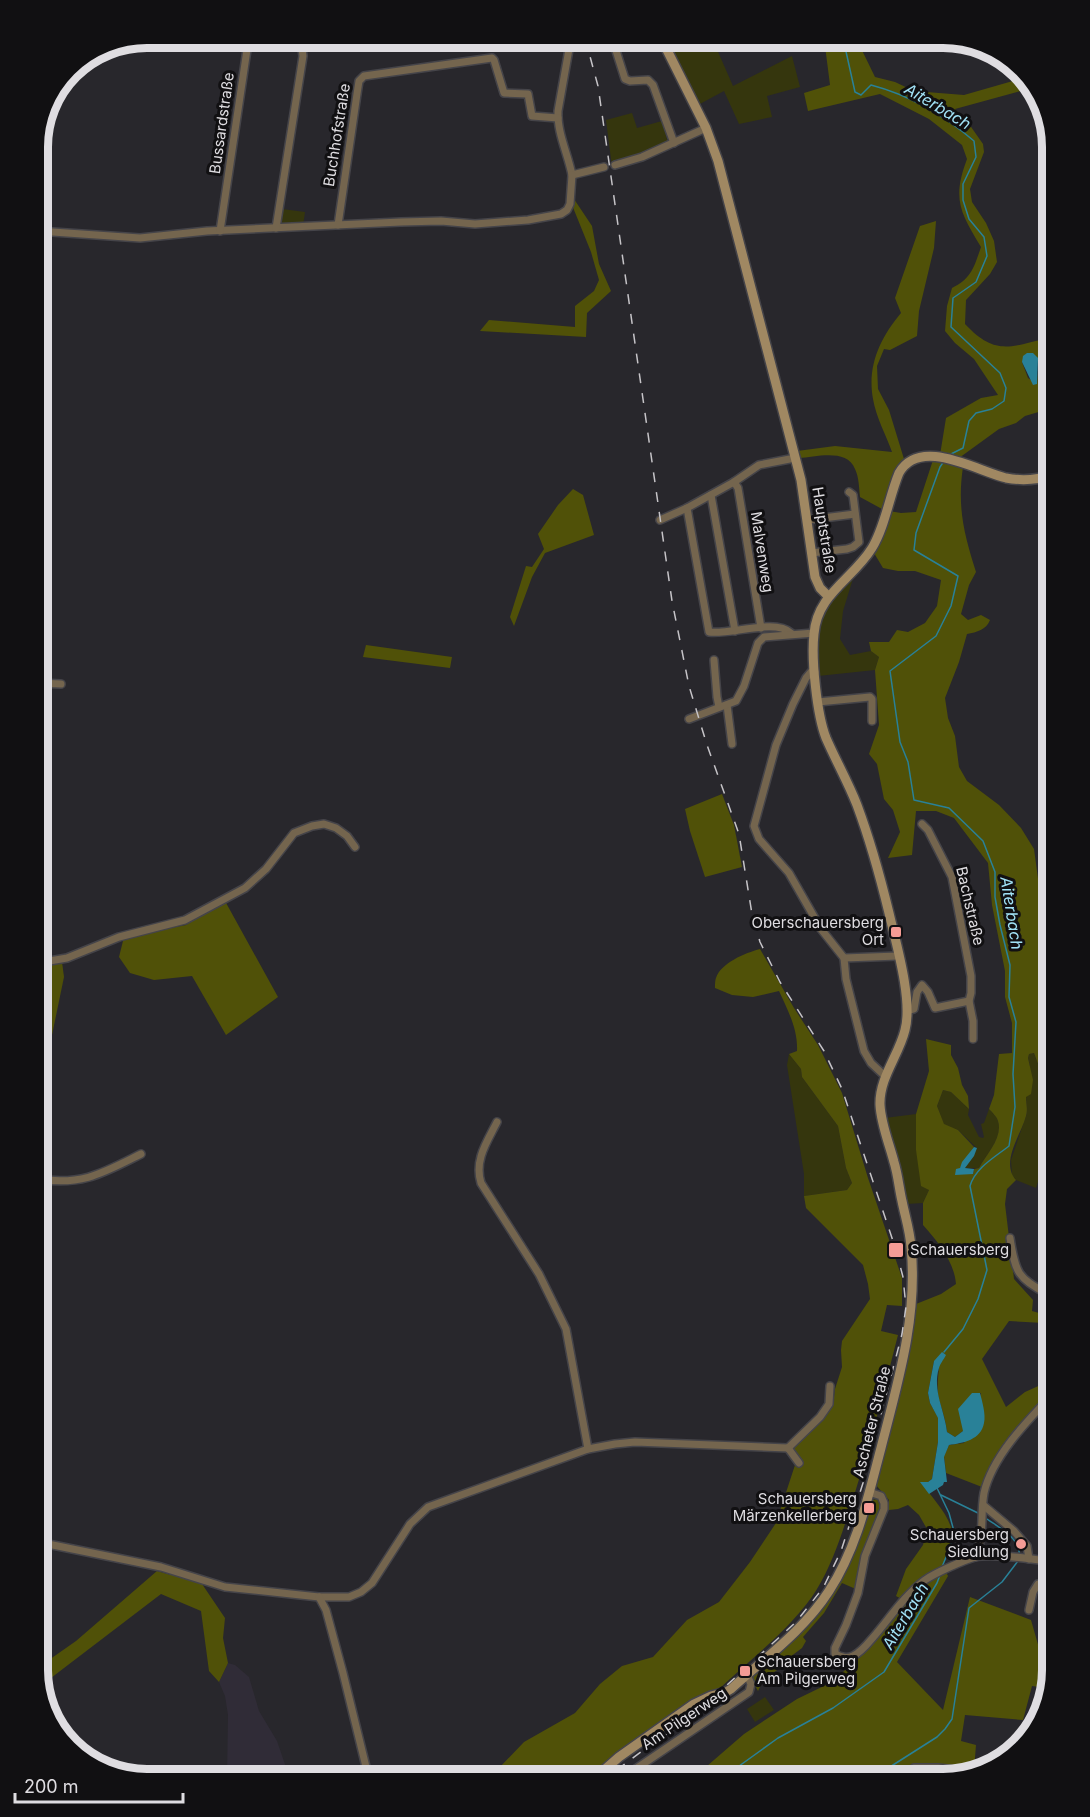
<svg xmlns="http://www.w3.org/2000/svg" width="1090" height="1817" font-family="Inter,sans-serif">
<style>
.built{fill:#302c37}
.green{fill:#35360d}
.forest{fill:#505108;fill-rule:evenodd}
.water{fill:#298198}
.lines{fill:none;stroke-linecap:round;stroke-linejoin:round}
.stream{stroke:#298198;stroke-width:1.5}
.street-casing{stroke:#454449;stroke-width:10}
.secondary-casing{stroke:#454449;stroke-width:12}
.street{stroke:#74654e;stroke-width:7}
.secondary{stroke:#a08862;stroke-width:9}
.rail{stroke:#c6c4c8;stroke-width:1.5;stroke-dasharray:10 10;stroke-linecap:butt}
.poi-dot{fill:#f59c95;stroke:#111012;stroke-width:2}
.labels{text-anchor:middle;stroke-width:6;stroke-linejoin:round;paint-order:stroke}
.street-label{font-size:15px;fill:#dfdde1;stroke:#111012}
.poi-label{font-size:15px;fill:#dfdde1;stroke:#111012;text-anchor:end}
.water-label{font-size:16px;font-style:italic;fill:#a1e2f6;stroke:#111012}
.rim{fill:none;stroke:#dfdde1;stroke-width:8}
</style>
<rect width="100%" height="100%" fill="#28272c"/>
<path class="built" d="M228 1663 235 1665 249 1677 259 1711 277 1741 290 1779H227L228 1715 225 1696 219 1682Z"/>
<g class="green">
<path d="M665 38H712L733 86 792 56 800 87 767 96 772 117 739 124 724 91 698 105Z"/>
<path d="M632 113 637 128 662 121 669 147 628 164 612 167 606 120Z"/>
<path d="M282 209 305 212 303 226 282 227Z"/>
<path d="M855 572 843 611 840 639 850 655 871 651 879 657 875 670 818 676C816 649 813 623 829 600 836 590 847 581 855 572Z"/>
<path d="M1034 1053 1040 1069 1048 1081 1052 1080V1138L1036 1188 1016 1180 1012 1175 1011 1160 1027 1113 1026 1097 1030 1066 1028 1058 1029 1054Z"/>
<path d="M789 1054 801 1069 802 1077 838 1126 846 1168 852 1183 847 1190 804 1196V1174L787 1065Z"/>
<path d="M943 1090 951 1092 969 1109 968 1115 979 1137 983 1138 984 1137 981 1124 984 1123 989 1109C992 1112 997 1117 998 1121 1003 1138 987 1153 979 1168H965L977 1148 958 1130 944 1125 937 1106Z"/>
<path d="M916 1114V1150L929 1190 923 1203 906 1204 885 1118Z"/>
<path d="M765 1697 774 1710 755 1722 747 1709Z"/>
</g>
<g class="forest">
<path d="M824 38H856L875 77 895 82 914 91 964 95 1023 78 1032 88 955 109 969 124 983 144 984 152 970 189 972 202 986 223 994 241 997 262 990 274 966 300 965 324C995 356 1010 347 1048 338L1052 384V408L1025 416 1016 423 999 429 959 458 940 455 946 418 981 398 998 395 974 359 955 343 945 331 947 306 952 288C972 278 974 267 981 247 960 212 952 199 967 159L962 145 929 119 880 94 808 111 804 93 830 85ZM1039 361 1037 384 1028 378 1022 362Z"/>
<path d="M572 196 592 226 599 264 611 291 587 313 586 337 480 331 489 320 575 327V306L594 291 599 280 591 252 572 205Z"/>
<path d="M936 221 934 248 919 311 917 336 890 350 884 349 877 366 878 389 889 410 904 459 897 468 882 509 860 497C859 488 859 477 855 469 847 448 816 457 799 458L797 451 835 446 892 452C886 435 876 417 873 399 867 366 880 338 901 313L895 298 920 226Z"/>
<path d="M933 460 963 467C957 507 964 534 976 572L969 585 961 614 968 620 981 615 990 620C986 630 977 632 967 634L959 662 945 698 948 718 955 736 959 767 967 781 999 805 1021 828 1034 849 1039 886 1052 937V1036L1049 1039 1047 1049 1052 1060V1080L1048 1081 1040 1069 1034 1053 1029 1054 1028 1058 1033 1080 1031 1094 1026 1097C1026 1103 1028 1110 1026 1116 1021 1135 1000 1162 1016 1180L1007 1189 1005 1204 1014 1279 1033 1300 1032 1311 1046 1315 1044 1323 1009 1321 982 1359 1006 1407 1025 1392 1045 1383 1052 1390 998 1453 982 1487 946 1473 944 1456 949 1445 964 1443 981 1393H972L963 1431 955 1437 947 1432C946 1422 943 1413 940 1403 936 1392 938 1379 939 1368L934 1361 928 1393 930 1403 938 1417V1442L932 1479 928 1482H921C930 1496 952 1517 952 1534 951 1544 946 1556 943 1566L948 1576 897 1662 943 1710 970 1597 1031 1620 1039 1648 1052 1643V1670L1047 1688 1032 1686 1023 1720 965 1715 961 1741 976 1745 974 1770 939 1766H905L907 1779H692L744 1734 797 1699 832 1682 855 1661 858 1655 905 1601 896 1596 906 1569 923 1545 927 1529 919 1515 908 1505 898 1509 889 1510V1500L875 1484 908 1353 916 1304 941 1294 956 1284C954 1261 938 1242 923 1225V1203L929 1190 921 1186 916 1150V1114L929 1071 926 1039 951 1045V1055L958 1068 962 1085 968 1096 969 1109 951 1092 943 1090 937 1106 944 1124 958 1130 974 1147 960 1168 973 1174 974 1169 979 1168C987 1153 1003 1138 998 1121 997 1117 992 1112 989 1109L994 1095 999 1054 1012 1053V1023L1005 997V971L992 905 988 863 954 818 936 811H916L912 855 888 858 900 832 893 810 884 799 877 764 869 754 879 725 875 670 879 657 871 651 869 642H889L897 630 908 632 925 623 937 606 941 580 915 571H898L883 568 874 553 889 511 901 513 916 512Z"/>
<path d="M573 489 583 495 594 535 545 553 532 577 514 626 510 617 526 566 532 567 544 549 538 534 558 505Z"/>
<path d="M366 645 452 657 450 668 363 657Z"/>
<path d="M722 794 734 825 742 867 705 877 690 831 685 809Z"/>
<path d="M225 901 278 997 226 1035 192 976 154 980 130 973 119 957 124 937 186 925Z"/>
<path d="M760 949 794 1008 818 1045 842 1093 868 1178 902 1278V1306L887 1305 881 1331 898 1335C884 1390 870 1445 853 1499 843 1530 834 1561 817 1589 795 1625 750 1660 718 1690 695 1697 677 1712 658 1725 634 1743 611 1760 588 1779H478L499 1768 524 1742 575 1713 600 1684 622 1666 653 1657 687 1620 719 1602 750 1562 776 1523 795 1465 800 1462 793 1450 798 1440 813 1427 833 1405 835 1389 842 1367 841 1350 842 1341 870 1299 868 1284 863 1265 806 1208 804 1196 847 1190 852 1183 846 1168 838 1126 802 1077 801 1069 789 1054 797 1051C798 1029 788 1011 779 991L753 997 732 995 715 988C715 986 715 980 716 978 721 963 745 953 760 949Z"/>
<path d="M62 962 64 977 52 1035 38 1034V966Z"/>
<path d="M878 1499 881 1505C871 1533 858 1560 858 1590L842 1583 824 1613 803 1637 806 1641 802 1648 782 1663 783 1666 764 1679 758 1691 750 1677 820 1610 872 1500Z"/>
<path d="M157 1571 171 1575 175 1573 200 1581 225 1618 223 1638 228 1663 219 1682 209 1671 201 1611 161 1594 47 1681H40L38 1663 46 1662 76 1641Z"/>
</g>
<g class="water">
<path d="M1027 353H1033L1038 358 1037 384 1033 385 1022 362 1023 356Z"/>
<path d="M974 1147 977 1148 974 1156 965 1168 974 1169 973 1174 955 1175 956 1169 960 1168 962 1162Z"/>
<path d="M942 1352 946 1355C944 1359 940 1364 939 1368 932 1390 945 1411 947 1432L955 1437 963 1431 958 1409 972 1393H980C982 1401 986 1414 984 1423 981 1440 963 1443 949 1445L944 1457 947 1482H944L943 1485 929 1494 920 1482H928L932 1479 938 1442V1418L930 1403 928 1393 934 1361Z"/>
</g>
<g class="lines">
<g class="stream">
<path d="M841 38 845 47 855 92 861 95 871 85C909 95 945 116 974 141L976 157 963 184V200L969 219 984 237 987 256 976 282 953 298 951 327 1000 373 1006 388 1004 401 992 409 976 413 969 421 963 448 949 455"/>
<path d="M944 1352 963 1329 978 1299 987 1270 970 1186C975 1168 995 1157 1009 1146L1015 1107 1013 1074 1016 1022 1009 997 1010 965 1000 925 995 897V872L983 841 949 808 914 800 908 762 900 742 890 671 936 636 951 606 958 576 914 550 916 533 940 467 944 461"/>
<path d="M937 1488 949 1513 955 1535 942 1567"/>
<path d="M941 1495 980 1514"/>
<path d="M984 1517C996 1526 1022 1538 1019 1556"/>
<path d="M721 1779 778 1738 833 1708 884 1672 937 1583 940 1575"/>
<path d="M871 1779 937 1737 945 1729 952 1719 969 1608 1002 1582 1018 1561"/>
</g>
<g class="street-casing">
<g id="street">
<path d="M571 38 558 111C557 133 568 154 572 175L604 167"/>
<path d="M612 38 625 79 630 81 648 80 653 85 674 143"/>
<path d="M615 165 642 157 706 128"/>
<path d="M338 225 357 94 359 81 364 76 492 58 494 60 504 93 528 94 532 116 558 118"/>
<path d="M38 231 140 238 207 231 401 222 441 221 475 224 528 220 561 214 567 210 570 204 572 175"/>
<path d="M220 231 248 43 250 39 256 38 298 45 302 49 303 56 276 228"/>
<path d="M734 482 738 488 742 512 761 628"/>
<path d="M711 495 735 631"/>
<path d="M687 508 709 632C731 635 775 618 791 633"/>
<path d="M660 520 687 508 734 482 759 465 795 458"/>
<path d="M807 520 855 514"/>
<path d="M811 553 847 549 853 547 859 542 853 495 849 492"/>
<path d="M714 660 717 697 719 707"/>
<path d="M815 672H811L806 678 793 704 776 745 754 826 759 839 789 873 821 929 844 958 846 979 864 1051 871 1063 886 1077"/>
<path d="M38 683 61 684"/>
<path d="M818 702 870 697 872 699V721"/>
<path d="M727 705 732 744"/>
<path d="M689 719 736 701 744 686 758 643 764 637 814 633"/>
<path d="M922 824 928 830 952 877 971 976V993L969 1001 973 1021V1039"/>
<path d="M844 958 898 956"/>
<path d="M38 963 67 958 119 937 185 920 245 888 266 869 294 833 312 826 324 824 336 828 347 836 355 847"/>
<path d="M907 1011 914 1009 917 992 922 985 928 992 935 1008 969 1001"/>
<path d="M497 1122C487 1142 474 1160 481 1183L539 1274 566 1329 588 1449"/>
<path d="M38 1179C82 1186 103 1173 141 1154"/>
<path d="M1010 1238C1016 1278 1019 1277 1052 1297"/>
<path d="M788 1448 820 1417 829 1404 830 1386"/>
<path d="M788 1448 799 1463"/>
<path d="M38 1454 40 1443"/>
<path d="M869 1492 881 1496 884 1503V1509L865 1556 858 1593 846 1625 835 1648V1654C841 1657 846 1659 853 1656 862 1652 869 1642 876 1634 891 1616 906 1594 925 1580 935 1573 964 1560 975 1557 995 1553 1032 1559 1052 1562"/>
<path d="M983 1505 1014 1531 1027 1546 1029 1559"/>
<path d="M38 1542 161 1567 225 1587 319 1597H349L361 1592 372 1583 410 1524 428 1507 588 1449 615 1444 635 1442 788 1448"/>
<path d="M975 1557C985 1536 980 1515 984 1493 992 1457 1027 1421 1052 1395"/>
<path d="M319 1597 326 1610 343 1673 369 1779"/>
<path d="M1029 1610 1033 1592 1038 1584 1052 1585"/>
<path d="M1043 1646 1052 1642"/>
<path d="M914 1768H938L974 1772"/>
<path d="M621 1779 749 1692 751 1684 747 1675"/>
</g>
</g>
<g class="secondary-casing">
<g id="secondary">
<path d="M661 38 706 128 718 161 801 480 815 577 820 588 828 596"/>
<path d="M594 1779 619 1757 694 1704 711 1696 726 1692 731 1689C765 1658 804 1630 829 1591 857 1548 868 1497 881 1448 898 1382 918 1316 911 1247 910 1231 905 1216 902 1201 899 1188 898 1175 894 1162 889 1143 881 1124 880 1105 879 1078 899 1055 905 1030 913 1000 896 943 889 913 880 876 870 840 857 805 848 782 836 761 826 738 817 715 811 659 814 634 817 594 853 579 872 548 885 527 889 497 899 473 920 436 977 471 1006 478 1022 481 1037 480 1052 475"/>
</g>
</g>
<use href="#street" class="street"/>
<use href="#secondary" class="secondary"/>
<path class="rail" d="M585 38 598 86 672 601 689 686 707 745 739 834 752 914 760 942 780 982 824 1051 842 1089 896 1250 903 1277 906 1307 902 1334 863 1483 841 1551 823 1588 796 1622 693 1716 642 1751 605 1779"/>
</g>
<g class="poi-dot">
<rect x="890" y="926" width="12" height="12" rx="3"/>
<rect x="888" y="1242" width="16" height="16" rx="3"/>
<rect x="863" y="1502" width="12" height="12" rx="3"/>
<circle cx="1021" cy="1544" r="6"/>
<rect x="739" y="1665" width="12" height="12" rx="3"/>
</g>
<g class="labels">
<g class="street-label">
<text transform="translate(222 123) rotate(-82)" y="5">Bussardstraße</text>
<text transform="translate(337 135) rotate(-81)" y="5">Buchhofstraße</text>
<text transform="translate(824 530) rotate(81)" y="5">Hauptstraße</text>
<text transform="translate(762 552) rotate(81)" y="5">Malvenweg</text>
<text transform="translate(970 906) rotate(77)" y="5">Bachstraße</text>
<text transform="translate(872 1422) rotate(-76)" y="5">Ascheter Straße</text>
<text transform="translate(684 1719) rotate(-34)" y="5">Am Pilgerweg</text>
</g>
<g class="poi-label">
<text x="884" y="928">Oberschauersberg<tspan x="884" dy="17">Ort</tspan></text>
<text x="910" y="1255" text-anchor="start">Schauersberg</text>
<text x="857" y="1504">Schauersberg<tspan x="857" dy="17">Märzenkellerberg</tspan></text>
<text x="1009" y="1540">Schauersberg<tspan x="1009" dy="17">Siedlung</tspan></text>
<text x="757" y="1667" text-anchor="start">Schauersberg<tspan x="757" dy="17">Am Pilgerweg</tspan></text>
</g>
<g class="water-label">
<text transform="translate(938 106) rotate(31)" y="6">Aiterbach</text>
<text transform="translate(1012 913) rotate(81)" y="6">Aiterbach</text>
<text transform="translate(905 1616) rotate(-59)" y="6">Aiterbach</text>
</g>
</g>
<path d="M0 0H1090V1817H0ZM147 48H943A99 99 0 0 1 1042 147V1670A99 99 0 0 1 943 1769H147A99 99 0 0 1 48 1670V147A99 99 0 0 1 147 48Z" fill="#111012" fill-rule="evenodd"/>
<path class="rim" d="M147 48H943A99 99 0 0 1 1042 147V1670A99 99 0 0 1 943 1769H147A99 99 0 0 1 48 1670V147A99 99 0 0 1 147 48Z"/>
<path d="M15 1793v9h168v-9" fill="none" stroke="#dfdde1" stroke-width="3"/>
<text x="24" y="1793" font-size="18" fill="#dfdde1" stroke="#111012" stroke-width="4.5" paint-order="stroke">200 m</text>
</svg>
